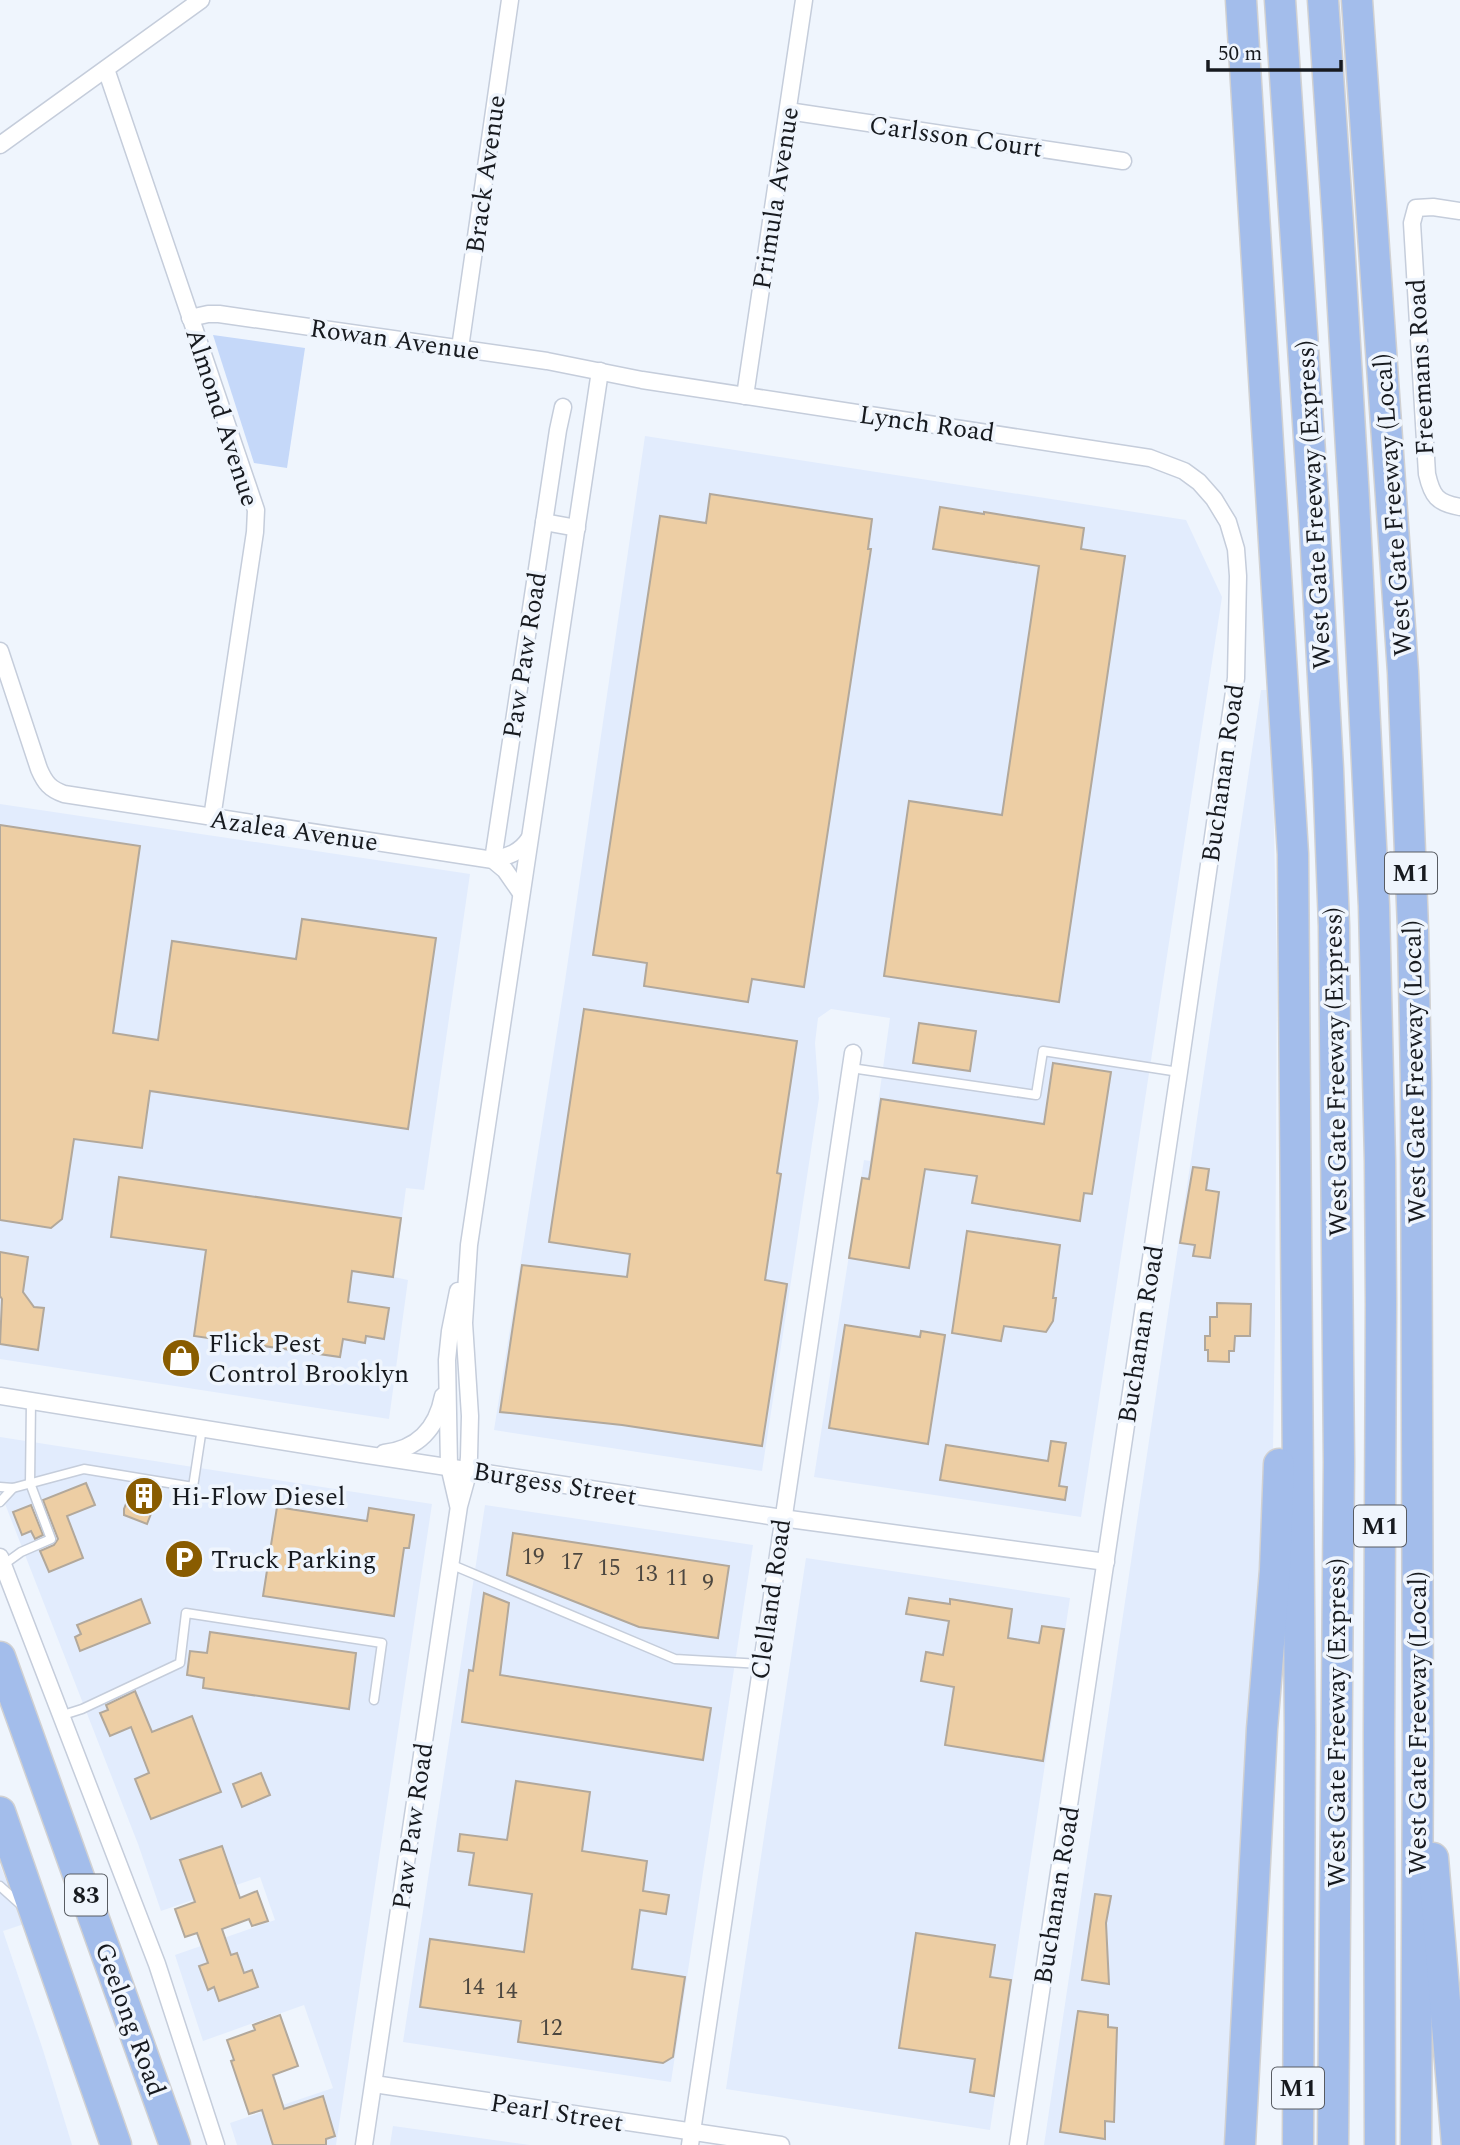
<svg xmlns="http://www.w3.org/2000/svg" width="1460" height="2145" font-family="Spectral,serif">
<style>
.built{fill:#e2ecfd}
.green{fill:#c5d8f9}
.building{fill:#edcea4;stroke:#b2a89b;stroke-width:2}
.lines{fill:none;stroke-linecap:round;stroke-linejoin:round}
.lane-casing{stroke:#c5cddb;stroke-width:11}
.street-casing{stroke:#c5cddb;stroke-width:19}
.highway-casing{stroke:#d1d1d2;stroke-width:33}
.lane{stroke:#fff;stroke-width:8}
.street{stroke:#fff;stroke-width:16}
.highway{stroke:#a3bdeb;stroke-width:30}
.labels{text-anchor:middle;stroke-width:7;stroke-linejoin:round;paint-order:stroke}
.number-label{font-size:23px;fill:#4c4740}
.shield{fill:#eff5fd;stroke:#585c62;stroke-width:2}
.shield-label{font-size:24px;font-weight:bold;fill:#171a1f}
.street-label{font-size:26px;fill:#171a1f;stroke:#eff5fd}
.poi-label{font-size:26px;fill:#171a1f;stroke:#eff5fd;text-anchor:start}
</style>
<rect width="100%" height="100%" fill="#eff5fd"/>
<g class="built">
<path d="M645 436 1186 520 1222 597 1081 1517 814 1477 864 1160 870 1161 890 1018 831 1009 818 1018 815 1043 819 1098 762 1471 494 1430 565 981Z"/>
<path d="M1261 690H1271L1277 972 1275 1324 1272 1515 1248 2145H1044Z"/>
<path d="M0 804 470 874 424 1190 406 1188 394 1277 408 1280 389 1419 0 1359Z"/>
<path d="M0 1437 432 1504 336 2145H237L230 2123 333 2088 304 2005 203 2041 175 1955 275 1920 260 1877 161 1911 138 1844 0 1491Z"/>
<path d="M485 1505 753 1545 671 2082 403 2042Z"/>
<path d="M806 1558 1070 1598 990 2130 726 2089Z"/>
<path d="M0 1865 24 1924 3 1931 43 2050 72 2145H0Z"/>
<path d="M393 2126 530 2145H390Z"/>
</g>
<path class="green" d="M213 335 305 348 287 468 254 463Z"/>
<g class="building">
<path d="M710 494 872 519 868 549H871L804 987 752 979 748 1002 644 986 647 963 593 955 660 516 706 523Z"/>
<path d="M940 507 984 514V512L1084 528 1081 549 1125 556 1059 1002 884 976 909 801 1002 815 1039 566 933 549Z"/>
<path d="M0 825 140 846 113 1033 158 1040 172 941 296 959 302 919 436 938 408 1129 150 1091 142 1148 74 1139 62 1219 51 1228 0 1220Z"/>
<path d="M584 1009 797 1041 777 1173 781 1174 765 1280 787 1284 762 1446 622 1425 500 1412 522 1265 627 1277 630 1254 549 1242Z"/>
<path d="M919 1023 976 1031 970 1071 913 1063Z"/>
<path d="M1053 1063 1111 1072 1092 1194 1084 1193 1080 1221 972 1203 977 1176 925 1169 909 1268 849 1258 862 1178 869 1179 881 1099 1044 1124Z"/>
<path d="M1193 1167 1209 1169 1206 1190 1219 1192 1210 1258 1193 1256 1195 1245 1180 1243Z"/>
<path d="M119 1177 401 1218 393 1277 352 1271 348 1302 389 1308 384 1339 366 1336 365 1343 343 1339 340 1357 194 1336 206 1250 111 1237Z"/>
<path d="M967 1231 1060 1245 1053 1298H1056L1053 1321 1046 1332 1004 1326 1001 1341 952 1333Z"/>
<path d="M0 1252 28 1257 23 1292 34 1307 44 1308 38 1350 0 1344 2 1299 0 1296Z"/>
<path d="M1217 1303 1251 1304 1250 1336H1235L1234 1351H1229V1362L1208 1361V1350H1205V1336H1210V1317H1217Z"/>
<path d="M845 1325 920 1337 921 1331 945 1335 928 1444 829 1428Z"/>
<path d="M1051 1441 1066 1443 1059 1486 1067 1487 1065 1500 940 1480 946 1445 1048 1461Z"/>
<path d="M86 1483 95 1505 67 1516 83 1558 49 1572 40 1551 54 1545 58 1539 43 1500Z"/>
<path d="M134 1484 161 1488 147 1524 124 1515V1509Z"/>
<path d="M31 1505 43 1535 35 1539 31 1531 22 1535 13 1512Z"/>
<path d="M277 1507 367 1521 369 1508 414 1515 409 1548H404L394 1616 263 1596Z"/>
<path d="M513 1533 729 1566 718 1638 639 1627 507 1575Z"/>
<path d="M484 1593 509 1603 500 1675 711 1708 703 1760 462 1722 469 1670 473 1671Z"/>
<path d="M909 1598 950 1604V1599L1012 1609 1008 1638 1039 1643 1042 1626 1064 1629 1043 1761 945 1745 954 1687 921 1681 926 1652 943 1655 949 1621 906 1614Z"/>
<path d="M141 1599 150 1623 80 1651 75 1637 81 1634 77 1625Z"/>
<path d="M210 1632 356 1653 349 1709 203 1688 204 1678 187 1675 190 1651 207 1653Z"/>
<path d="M135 1691 152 1732 192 1716 221 1792 151 1819 135 1779 149 1773 131 1727 110 1736 100 1713 108 1710 106 1705Z"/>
<path d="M261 1773 270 1795 242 1807 233 1784Z"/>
<path d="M516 1781 590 1792 582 1851 647 1861 643 1891 669 1895 666 1914 640 1910 632 1969 685 1977 673 2057 663 2063 518 2042 521 2021 420 2007 430 1939 524 1952 532 1894 469 1885 474 1853 458 1851 460 1834 507 1840Z"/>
<path d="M222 1846 240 1898 257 1891 268 1921 252 1926 249 1919 222 1929 231 1955 237 1953 244 1973 252 1970 258 1987 219 2001 214 1987 208 1990 199 1966 208 1963 197 1933 185 1937 175 1909 195 1902 180 1860Z"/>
<path d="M1095 1894 1111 1896 1106 1923 1109 1984 1082 1980Z"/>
<path d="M916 1933 995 1945 990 1977 1011 1980 994 2096 970 2092 975 2059 899 2048Z"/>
<path d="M1078 2011 1108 2015V2027L1117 2028 1114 2122 1105 2121V2139L1060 2132Z"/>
<path d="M280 2015 298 2066 273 2075 284 2109 323 2096 335 2136 326 2139V2145H273L262 2110 249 2114 231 2061 234 2060 227 2040 255 2030 253 2025Z"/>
</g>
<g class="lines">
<g class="lane-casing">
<g id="lane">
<path d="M851 1068 1036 1095 1043 1051 1179 1072"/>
<path d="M0 1487 13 1488 84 1469 193 1487 202 1428"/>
<path d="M0 1502 13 1488"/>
<path d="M450 1564 675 1659 761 1664"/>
<path d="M3 1565 21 1552 51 1539 30 1483 31 1401"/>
<path d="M60 1716 82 1709 180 1663 186 1613 382 1643 374 1700"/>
<path d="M0 1886 21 1905"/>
</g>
</g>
<g class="street-casing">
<g id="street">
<path d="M106 69 256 510 255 532 212 818"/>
<path d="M788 111 1123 161"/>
<path d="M0 145 201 0"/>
<path d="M1460 211 1433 207 1416 208 1412 223 1427 474C1432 496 1437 503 1460 507"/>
<path d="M190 318 208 314H219L547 361 642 380 1150 458 1184 471 1199 482 1214 499 1228 522 1236 549 1238 576 1236 678 1179 1072 1018 2145"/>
<path d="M460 348 510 0"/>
<path d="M745 396 804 0"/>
<path d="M544 522 577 528"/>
<path d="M0 651 39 769C45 783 50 789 64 794L493 860 505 870 521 893"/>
<path d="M493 860 558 430 563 407"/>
<path d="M493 860C508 856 520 853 529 839"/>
<path d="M458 1291 450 1331 447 1360 449 1466 458 1505"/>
<path d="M0 1396 361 1454 782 1518 1106 1562"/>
<path d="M384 1453C418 1449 437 1428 443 1396"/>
<path d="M0 1557 157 1964 216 2145"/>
<path d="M374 2084 781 2145"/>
<path d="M364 2145 459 1506 467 1477 469 1457 470 1416 464 1323 469 1245 600 371"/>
<path d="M690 2145 853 1053"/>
</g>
</g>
<g class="highway-casing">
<g id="highway">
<path d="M1241 0 1293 854 1300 1730 1298 2145"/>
<path d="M1280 0 1314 513 1328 769 1334 926 1339 1462 1333 2145"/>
<path d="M1323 0 1338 224 1354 500 1374 906 1380 1161 1381 1304 1379 1735 1380 2145"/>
<path d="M1357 0 1403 672 1413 929 1416 1082 1418 1747 1416 2145"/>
<path d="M0 1657 175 2145"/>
<path d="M0 1812 116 2145"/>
<path d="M1433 1858 1457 2145"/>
<path d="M1240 2145 1262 1729 1275 1570 1279 1464"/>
</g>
</g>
<use href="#lane" class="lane"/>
<use href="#street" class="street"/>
<use href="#highway" class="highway"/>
</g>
<defs>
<g id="shop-disc" transform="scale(2.0125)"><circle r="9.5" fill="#895c00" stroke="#eff5fd"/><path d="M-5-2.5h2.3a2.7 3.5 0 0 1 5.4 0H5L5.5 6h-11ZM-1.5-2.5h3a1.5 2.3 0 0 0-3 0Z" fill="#fff"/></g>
<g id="building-disc" transform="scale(2.0125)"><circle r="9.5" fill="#895c00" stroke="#eff5fd"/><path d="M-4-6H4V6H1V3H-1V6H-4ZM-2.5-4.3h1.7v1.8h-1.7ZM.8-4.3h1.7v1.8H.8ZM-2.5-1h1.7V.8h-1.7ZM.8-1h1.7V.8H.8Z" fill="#fff"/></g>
<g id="parking-disc" transform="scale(2.0125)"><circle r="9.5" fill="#895c00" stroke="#eff5fd"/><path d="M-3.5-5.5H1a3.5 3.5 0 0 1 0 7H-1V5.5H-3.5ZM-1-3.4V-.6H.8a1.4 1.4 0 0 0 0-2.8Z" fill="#fff"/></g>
</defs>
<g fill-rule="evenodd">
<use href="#shop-disc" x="181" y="1358"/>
<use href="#building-disc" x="144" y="1496"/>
<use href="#parking-disc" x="184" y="1559"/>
</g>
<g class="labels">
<g class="number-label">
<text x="533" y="1564">19</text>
<text x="572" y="1569">17</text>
<text x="609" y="1575">15</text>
<text x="646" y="1581">13</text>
<text x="677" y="1585">11</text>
<text x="708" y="1590">9</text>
<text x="473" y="1994">14</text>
<text x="506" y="1998">14</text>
<text x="551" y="2035">12</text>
</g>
<g class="shield">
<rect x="1385" y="852.5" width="52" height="41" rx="5"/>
<rect x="1354" y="1505.5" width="52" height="41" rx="5"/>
<rect x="65" y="1874.5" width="42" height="41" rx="5"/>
<rect x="1272" y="2067.5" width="52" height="41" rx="5"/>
</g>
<g class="shield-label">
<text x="1411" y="881">M1</text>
<text x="1380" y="1534">M1</text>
<text x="86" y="1903">83</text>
<text x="1298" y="2096">M1</text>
</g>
<g class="street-label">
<text transform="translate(956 136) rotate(8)" y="9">Carlsson Court</text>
<text transform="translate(485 174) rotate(-82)" y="9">Brack Avenue</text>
<text transform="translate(775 198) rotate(-81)" y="9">Primula Avenue</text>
<text transform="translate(395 339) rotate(8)" y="9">Rowan Avenue</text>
<text transform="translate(1420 367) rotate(-93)" y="9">Freemans Road</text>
<text transform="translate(223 417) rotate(72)" y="9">Almond Avenue</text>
<text transform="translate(927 423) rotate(8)" y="9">Lynch Road</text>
<text transform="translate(1313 505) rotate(-93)" y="9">West Gate Freeway (Express)</text>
<text transform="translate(1392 505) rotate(-94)" y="9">West Gate Freeway (Local)</text>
<text transform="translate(524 655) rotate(-81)" y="9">Paw Paw Road</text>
<text transform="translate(1222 773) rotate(-82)" y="9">Buchanan Road</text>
<text transform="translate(294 830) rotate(8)" y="9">Azalea Avenue</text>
<text transform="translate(1335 1072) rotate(-91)" y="9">West Gate Freeway (Express)</text>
<text transform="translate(1414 1072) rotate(-91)" y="9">West Gate Freeway (Local)</text>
<text transform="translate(1140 1334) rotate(-81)" y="9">Buchanan Road</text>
<text transform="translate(555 1483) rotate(9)" y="9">Burgess Street</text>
<text transform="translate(770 1599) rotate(-82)" y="9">Clelland Road</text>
<text transform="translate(1336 1723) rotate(-90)" y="9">West Gate Freeway (Express)</text>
<text transform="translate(1417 1723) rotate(-90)" y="9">West Gate Freeway (Local)</text>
<text transform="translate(412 1826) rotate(-82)" y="9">Paw Paw Road</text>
<text transform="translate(1056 1895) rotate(-81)" y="9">Buchanan Road</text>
<text transform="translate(131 2019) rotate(70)" y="9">Geelong Road</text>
<text transform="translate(557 2112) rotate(9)" y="9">Pearl Street</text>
</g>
<g class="poi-label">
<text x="208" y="1352">Flick Pest<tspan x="208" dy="30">Control Brooklyn</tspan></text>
<text x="171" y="1505">Hi-Flow Diesel</text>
<text x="211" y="1568">Truck Parking</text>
</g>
</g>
<path d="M1208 60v10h133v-10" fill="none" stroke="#171a1f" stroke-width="3.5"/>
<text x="1218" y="60" font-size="21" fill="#171a1f" stroke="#eff5fd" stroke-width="5" paint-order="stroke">50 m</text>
</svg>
